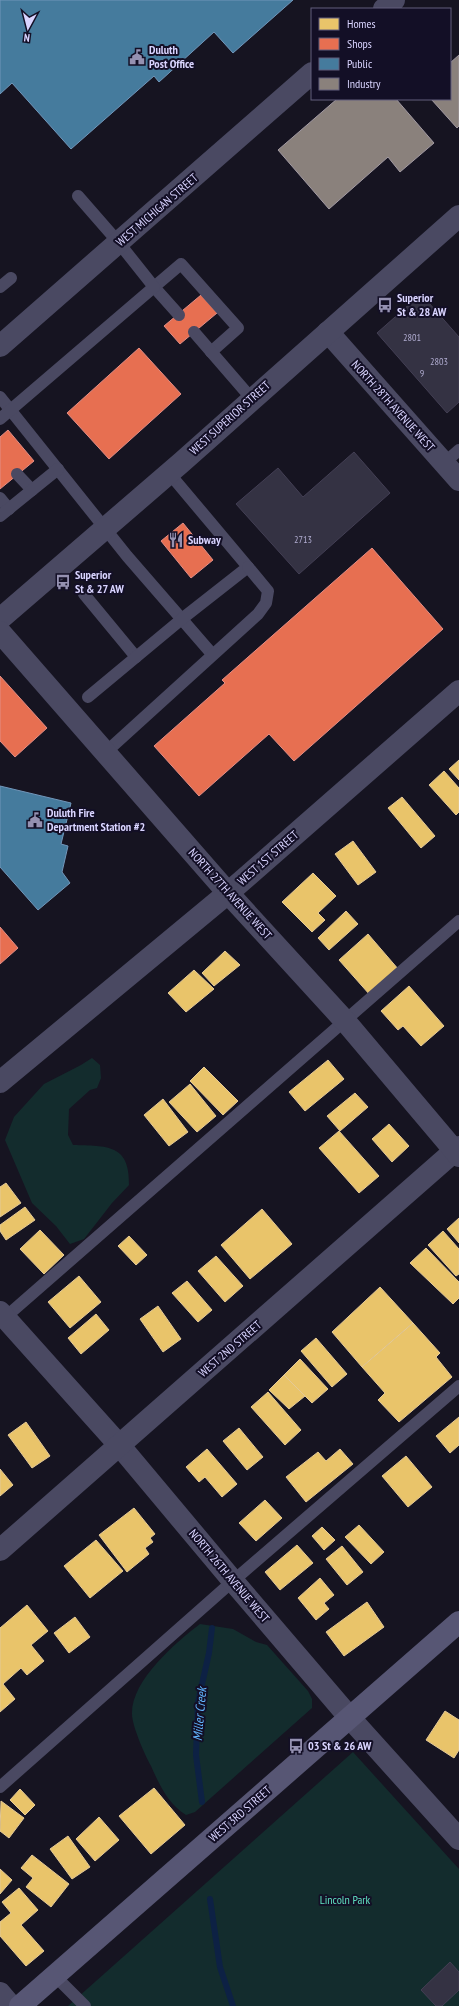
<svg xmlns="http://www.w3.org/2000/svg" width="459" height="2006" font-family="'PT Sans Narrow',sans-serif">
<style>
.green{fill:#132c2d}
.homes{fill:#e9c46a;stroke:#e4c997}
.shops{fill:#e76f51;stroke:#e38d85}
.public{fill:#457b9d;stroke:#7196ba}
.industry{fill:#8a817c;stroke:#a29aa3}
.lines{fill:none;stroke-linecap:round;stroke-linejoin:round}
.stream{stroke:#0d2144;stroke-width:6}
.building{fill:#343243;stroke:#433f54}
.service{stroke:#4a4962;stroke-width:12}
.minor{stroke:#4a4962;stroke-width:22}
.tertiary{stroke:#4a4962;stroke-width:22}
.secondary{stroke:#575674;stroke-width:22}
.labels{text-anchor:middle;stroke-width:4;stroke-linejoin:round;paint-order:stroke}
.number-label{font-size:10px;fill:#b0acd0}
.poi-label{font-size:12px;font-weight:bold;fill:#d9d4ff;stroke:#130f26;text-anchor:start}
.street-label{font-size:12px;fill:#d9d4ff;stroke:#130f26}
.park-label{font-size:12px;fill:#5fe0c0;stroke:#130f26}
.water-label{font-size:13px;font-style:italic;fill:#62b6ff;stroke:#130f26}
</style>
<rect width="100%" height="100%" fill="#161421"/>
<g class="green">
<path d="M92 1058 100 1065 101 1078 97 1088 90 1090 69 1109 68 1135 73 1145C107 1146 130 1144 129 1185L112 1203 84 1239 70 1244 56 1226 32 1203 5 1140 14 1117 44 1084 81 1065Z"/>
<path d="M200 1624 233 1629 256 1642 267 1645 308 1691 312 1699V1708L195 1812 186 1815C168 1804 159 1784 151 1766 145 1755 132 1726 132 1714 131 1681 175 1643 200 1624Z"/>
<path d="M353 1752 459 1869V2006H68Z"/>
</g>
<g class="homes">
<path d="M459 760V780L449 769Z"/>
<path d="M444 771 459 788V812L456 815 429 785Z"/>
<path d="M402 797 435 836 421 848 388 808Z"/>
<path d="M353 841 376 872 358 885 335 854Z"/>
<path d="M313 873 336 896 318 913 325 920 312 932 282 902Z"/>
<path d="M346 911 358 924 329 950 318 938Z"/>
<path d="M368 934 399 970 370 995 339 960Z"/>
<path d="M225 951 240 965 214 986 202 973Z"/>
<path d="M194 970 214 989 186 1012 168 993Z"/>
<path d="M409 986 444 1026 421 1046 403 1026 398 1030 381 1011Z"/>
<path d="M328 1060 344 1079 305 1111 289 1092Z"/>
<path d="M204 1067 238 1101 223 1115 190 1081Z"/>
<path d="M190 1084 216 1116 197 1132 169 1102Z"/>
<path d="M355 1093 368 1107 340 1131 327 1116Z"/>
<path d="M163 1099 188 1132 169 1146 144 1115Z"/>
<path d="M389 1124 409 1146 392 1162 372 1139Z"/>
<path d="M339 1131 379 1176 359 1193 319 1148Z"/>
<path d="M6 1183 21 1203 0 1217V1187Z"/>
<path d="M25 1207 35 1220 6 1240 0 1231V1225Z"/>
<path d="M262 1209 292 1244 250 1279 221 1245Z"/>
<path d="M459 1218V1243L447 1229Z"/>
<path d="M40 1230 64 1255 44 1274 20 1249Z"/>
<path d="M443 1231 459 1249V1274L456 1276 428 1245Z"/>
<path d="M129 1236 147 1255 136 1265 118 1246Z"/>
<path d="M426 1248 459 1282V1298L453 1304 410 1263Z"/>
<path d="M216 1256 243 1286 225 1302 198 1271Z"/>
<path d="M79 1276 101 1302 70 1328 48 1302Z"/>
<path d="M187 1281 212 1310 198 1322 172 1293Z"/>
<path d="M380 1287 413 1323 362 1367 332 1332Z"/>
<path d="M158 1306 181 1339 163 1352 140 1319Z"/>
<path d="M96 1314 109 1330 81 1354 68 1338Z"/>
<path d="M413 1323 440 1353 436 1357 452 1377 399 1422 378 1400 385 1393 362 1367Z"/>
<path d="M316 1338 347 1374 332 1387 301 1351Z"/>
<path d="M300 1359 328 1389 312 1403 284 1375Z"/>
<path d="M284 1375 305 1396 289 1409 269 1390Z"/>
<path d="M268 1392 301 1430 285 1445 251 1407Z"/>
<path d="M459 1417V1445L450 1453 436 1436Z"/>
<path d="M26 1422 50 1456 32 1468 8 1435Z"/>
<path d="M239 1428 263 1457 247 1470 223 1441Z"/>
<path d="M207 1449 237 1484 222 1497 205 1477 199 1482 186 1467Z"/>
<path d="M340 1449 353 1464 306 1502 286 1477 318 1452 326 1461Z"/>
<path d="M406 1456 432 1487 408 1507 382 1476Z"/>
<path d="M0 1469 13 1485 0 1496Z"/>
<path d="M265 1500 282 1518 256 1541 239 1523Z"/>
<path d="M134 1508 155 1534 150 1538 153 1542 145 1548 149 1554 127 1572 99 1535Z"/>
<path d="M359 1525 384 1552 371 1564 345 1537Z"/>
<path d="M322 1527 335 1540 324 1550 312 1536Z"/>
<path d="M96 1540 123 1571 90 1598 64 1566Z"/>
<path d="M297 1545 313 1563 280 1590 265 1572Z"/>
<path d="M342 1546 363 1572 347 1585 326 1559Z"/>
<path d="M320 1578 334 1595 324 1603 329 1609 316 1620 298 1598Z"/>
<path d="M367 1602 384 1627 344 1656 326 1632Z"/>
<path d="M27 1605 48 1631 31 1645 44 1661 27 1675 21 1668 3 1684 15 1699 0 1712V1628Z"/>
<path d="M75 1617 90 1637 69 1653 54 1633Z"/>
<path d="M445 1711 459 1720V1750L454 1758 426 1740Z"/>
<path d="M154 1788 185 1825 151 1854 119 1816Z"/>
<path d="M20 1789 35 1805 25 1815 10 1800Z"/>
<path d="M1 1801 24 1818 9 1838 0 1831Z"/>
<path d="M99 1817 119 1840 95 1861 76 1839Z"/>
<path d="M68 1836 90 1867 72 1879 50 1849Z"/>
<path d="M32 1855 69 1884 51 1907 26 1887 33 1878 21 1868Z"/>
<path d="M0 1869 12 1880 0 1894Z"/>
<path d="M19 1888 38 1910 21 1925 44 1951 26 1966 0 1936V1922L11 1913 2 1902Z"/>
</g>
<g class="shops">
<path d="M201 295 217 313 180 344 164 326Z"/>
<path d="M139 348 181 394 109 459 67 413Z"/>
<path d="M8 430 34 461 0 489V437Z"/>
<path d="M183 523 213 560 191 578 161 541Z"/>
<path d="M372 548 443 629 294 761 269 734 199 796 154 746 225 683 222 680Z"/>
<path d="M0 676 47 728 15 757 0 741Z"/>
<path d="M0 927 18 948 0 964Z"/>
</g>
<g class="public">
<path d="M0 0H293L233 53 214 32 159 82 154 76 71 149 12 83 0 94Z"/>
<path d="M0 786 71 803 61 844 68 846 62 872 70 883 38 910 0 867Z"/>
</g>
<g class="industry">
<path d="M459 55V126L457 128 431 99H450V63Z"/>
<path d="M337 99H396L434 143 400 172 388 157 329 209 278 150Z"/>
</g>
<g class="lines">
<g class="stream">
<path d="M202 1802 196 1755 198 1702 209 1653 212 1628"/>
<path d="M210 1899 220 1967 233 2006"/>
</g>
</g>
<g class="building">
<path d="M421 294 459 337V402L447 413 377 333Z"/>
<path d="M354 452 390 493 299 574 236 504 278 468 303 497Z"/>
<path d="M450 1962 459 1972V1990L442 2006H436L421 1990Z"/>
</g>
<g class="lines">
<g class="service">
<path d="M0 287 11 278"/>
<path d="M179 315 154 287 181 264 238 328 211 352"/>
<path d="M194 332 252 399"/>
<path d="M0 397 127 556 212 654"/>
<path d="M0 419 154 287 119 243 78 196"/>
<path d="M444 463 459 450"/>
<path d="M17 474 32 490"/>
<path d="M0 498 9 509"/>
<path d="M0 516 58 469"/>
<path d="M84 594 136 657"/>
<path d="M88 697 183 618 248 567 169 473"/>
<path d="M106 752 258 614 266 603 268 591 248 567"/>
<path d="M1 1321 459 921"/>
<path d="M0 1787 233 1581 459 1386"/>
<path d="M55 1976 85 2006"/>
</g>
<g class="minor">
<path d="M328 332 459 480"/>
<path d="M228 893 459 691"/>
<path d="M0 1312 120 1446 233 1581 350 1718 459 1839"/>
<path d="M0 1550 459 1147"/>
<path d="M0 1993 11 2006"/>
</g>
<g class="tertiary">
<path d="M384 9 394 0"/>
<path d="M0 346 312 73"/>
<path d="M0 619 182 462 459 216"/>
<path d="M0 632 228 893 345 1021 459 1156"/>
<path d="M0 1082 228 893"/>
</g>
<path class="secondary" d="M20 2006 459 1622"/>
</g>
<defs>
<g id="civic-bare" transform="scale(1.2)"><path d="M-.6-6.5H3V-4.5H.6V-3L4-1V1h2V6H-6V1h2V-1L-.6-3ZM-1.2 2.5V6h2.4V2.5Z" fill="#9591b1" stroke="#130f26" stroke-width="2.5" paint-order="stroke"/></g>
<g id="bus-bare" transform="scale(1.2)"><path d="M-5-6H5V4H4V6H2V4H-2V6H-4V4H-5ZM-3.5-4V0h7V-4ZM-3.5 1.2v1.5H-2V1.2ZM2 1.2v1.5H3.5V1.2Z" fill="#9591b1" stroke="#130f26" stroke-width="2.5" paint-order="stroke"/></g>
<g id="restaurant-bare" transform="scale(1.2)"><path d="M-5-6h1v4h1v-4h1v4h1v-4h1v5L-1.5 .5V6h-2V.5L-5-1ZM5-6V6H3V1.5H1.5Q1.5-4 5-6Z" fill="#9591b1" stroke="#130f26" stroke-width="2.5" paint-order="stroke"/></g>
</defs>
<g fill-rule="evenodd">
<use href="#civic-bare" x="137" y="57"/>
<use href="#bus-bare" x="385" y="305"/>
<use href="#restaurant-bare" x="176" y="540"/>
<use href="#bus-bare" x="63" y="582"/>
<use href="#civic-bare" x="35" y="820"/>
<use href="#bus-bare" x="296" y="1746"/>
</g>
<g class="labels">
<g class="number-label">
<text x="412" y="341">2801</text>
<text x="439" y="365">2803</text>
<text x="422" y="377">9</text>
<text x="303" y="543">2713</text>
</g>
<g class="poi-label">
<text x="149" y="54">Duluth<tspan x="149" dy="14">Post Office</tspan></text>
<text x="397" y="302">Superior<tspan x="397" dy="14">St &amp; 28 AW</tspan></text>
<text x="188" y="544">Subway</text>
<text x="75" y="579">Superior<tspan x="75" dy="14">St &amp; 27 AW</tspan></text>
<text x="47" y="817">Duluth Fire<tspan x="47" dy="14">Department Station #2</tspan></text>
<text x="308" y="1750">03 St &amp; 26 AW</text>
</g>
<g class="street-label">
<text transform="translate(157 210) rotate(-41)" y="4">WEST MICHIGAN STREET</text>
<text transform="translate(393 406) rotate(48)" y="4">NORTH 28TH AVENUE WEST</text>
<text transform="translate(230 418) rotate(-42)" y="4">WEST SUPERIOR STREET</text>
<text transform="translate(268 858) rotate(-41)" y="4">WEST 1ST STREET</text>
<text transform="translate(230 894) rotate(48)" y="4">NORTH 27TH AVENUE WEST</text>
<text transform="translate(230 1349) rotate(-41)" y="4">WEST 2ND STREET</text>
<text transform="translate(229 1576) rotate(50)" y="4">NORTH 26TH AVENUE WEST</text>
<text transform="translate(240 1814) rotate(-41)" y="4">WEST 3RD STREET</text>
</g>
<g class="park-label">
<text x="345" y="1904">Lincoln Park</text>
</g>
<g class="water-label">
<text transform="translate(199 1714) rotate(-85)" y="5">Miller Creek</text>
</g>
</g>
<rect x="311" y="8" width="140" height="92" fill="#130f26" stroke="#625e7d"/>
<rect x="319" y="18" width="20" height="12" fill="#e9c46a" stroke="#625e7d"/>
<text x="347" y="28" font-size="12" fill="#d9d4ff">Homes</text>
<rect x="319" y="38" width="20" height="12" fill="#e76f51" stroke="#625e7d"/>
<text x="347" y="48" font-size="12" fill="#d9d4ff">Shops</text>
<rect x="319" y="58" width="20" height="12" fill="#457b9d" stroke="#625e7d"/>
<text x="347" y="68" font-size="12" fill="#d9d4ff">Public</text>
<rect x="319" y="78" width="20" height="12" fill="#8a817c" stroke="#625e7d"/>
<text x="347" y="88" font-size="12" fill="#d9d4ff">Industry</text>
<g transform="translate(28 28) rotate(187)" stroke="#130f26" stroke-width="3" paint-order="stroke">
<path d="M0-3L7 15L0 10L-7 15Z" fill="#d9d4ff"/>
<text y="-6" font-size="11" font-weight="bold" text-anchor="middle" fill="#d9d4ff">N</text>
</g>
</svg>
